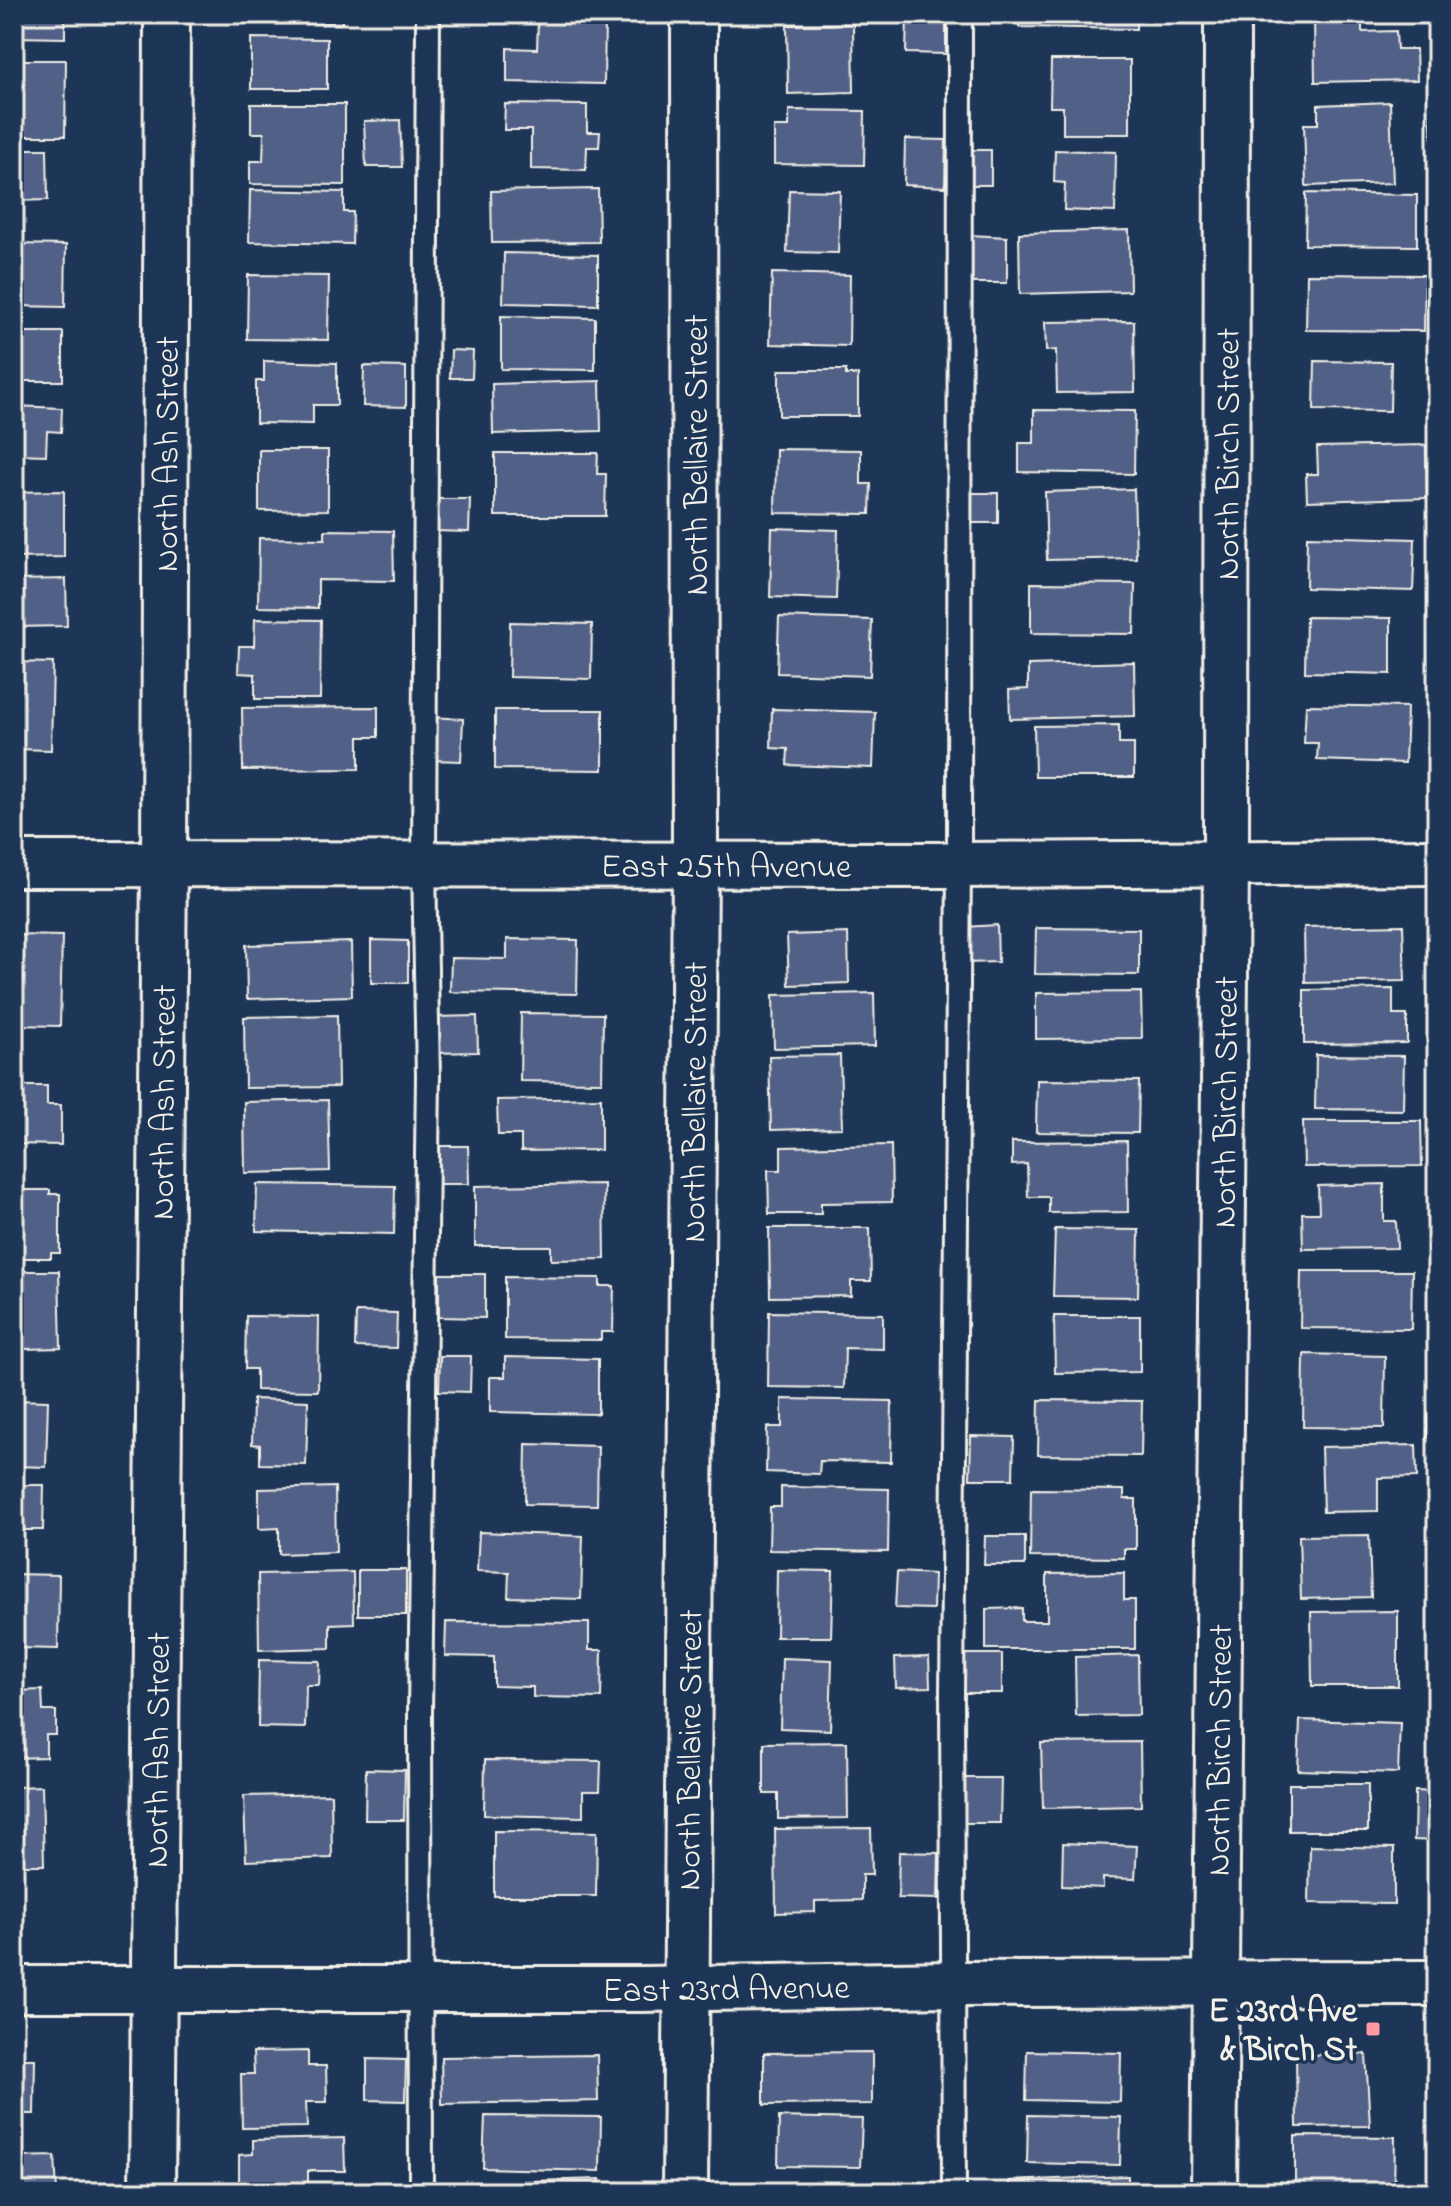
<svg xmlns="http://www.w3.org/2000/svg" width="1451" height="2206" font-family="'Indie Flower',sans-serif">
<style>
.building{fill:#516087;stroke:#f4f1e8;stroke-width:2}
.lines{fill:none;stroke-linecap:round;stroke-linejoin:round}
.service-casing{stroke:#f4f1e8;stroke-width:28}
.minor-casing{stroke:#f4f1e8;stroke-width:50}
.tertiary-casing{stroke:#f4f1e8;stroke-width:50}
.service{stroke:#1d3557;stroke-width:22}
.minor{stroke:#1d3557;stroke-width:44}
.tertiary{stroke:#1d3557;stroke-width:44}
.poi-dot{fill:#ff9aa2;stroke:#1d3557;stroke-width:3}
.labels{text-anchor:middle;stroke-width:7;stroke-linejoin:round;paint-order:stroke}
.street-label{font-size:34px;fill:#f4f1e8;stroke:#1d3557}
.poi-label{font-size:34px;font-weight:bold;fill:#f4f1e8;stroke:#1d3557;text-anchor:end}
</style>
<rect width="100%" height="100%" fill="#1d3557"/>
<filter id="ink" filterUnits="userSpaceOnUse"><feTurbulence type="fractalNoise" baseFrequency=".0125" numOctaves="2"/><feDisplacementMap in="SourceGraphic" scale="16" xChannelSelector="R" yChannelSelector="G"/><feConvolveMatrix kernelMatrix="1 2 1 2 8 2 1 2 1" color-interpolation-filters="sRGB"/></filter>
<g filter="url(#ink)">
<g class="building">
<path d="M14 14H65V38L14 37Z"/>
<path d="M264 14H342V23L264 24Z"/>
<path d="M1019 14H1136V29L1019 27Z"/>
<path d="M907 16H946V54L906 53Z"/>
<path d="M1314 17H1362V32L1396 31 1397 49H1416L1417 80 1315 82Z"/>
<path d="M538 19 605 20 604 84 507 82V48L537 49Z"/>
<path d="M853 24 854 92 788 94 787 25Z"/>
<path d="M251 38 327 39V89H251Z"/>
<path d="M14 60H66L65 136H14Z"/>
<path d="M1051 60H1130V134H1063V107H1050Z"/>
<path d="M1390 102 1393 183 1306 186 1304 124H1318V105Z"/>
<path d="M251 104H345V185L250 184V161H263L264 133H251Z"/>
<path d="M505 104 587 105V132H600L599 147H587L586 170 531 169V130H504Z"/>
<path d="M1437 109V139H1432L1430 110Z"/>
<path d="M789 110 865 111 864 165 774 164V127H789Z"/>
<path d="M400 120 402 167H366L364 121Z"/>
<path d="M905 139 946 140 945 187 904 185Z"/>
<path d="M14 149H47L48 200 14 201Z"/>
<rect x="968" y="150" width="23" height="35"/>
<path d="M1055 150 1116 152 1115 212 1064 210 1065 183 1054 182Z"/>
<path d="M598 189 599 242 492 243 491 191Z"/>
<path d="M250 190 344 192V212H353L352 244 249 242Z"/>
<path d="M789 190 840 191 838 253 787 252Z"/>
<path d="M1306 193 1417 195V246L1305 245Z"/>
<path d="M1129 230 1130 291 1020 294 1019 233Z"/>
<path d="M970 235 1007 237V283H969Z"/>
<path d="M14 244 66 245 65 307 14 306Z"/>
<path d="M504 253 598 255V305L503 303Z"/>
<path d="M772 273 850 275 849 346 770 344Z"/>
<path d="M1307 274 1425 275 1424 331 1306 330Z"/>
<path d="M248 275 329 276 328 340 247 339Z"/>
<path d="M501 316 595 318V370L501 369Z"/>
<path d="M1134 321 1135 392 1057 393 1056 350 1046 351 1045 322Z"/>
<rect x="14" y="332" width="49" height="49"/>
<path d="M451 350 473 351 472 378H450Z"/>
<path d="M264 361 337 363V405H313V424L256 423V381H264Z"/>
<path d="M1315 361 1391 362 1390 411 1314 410Z"/>
<path d="M364 366 406 367V407L363 406Z"/>
<path d="M779 370H846V375H858V416H779Z"/>
<path d="M600 381 601 431 493 434 492 384Z"/>
<path d="M14 406 62 408 61 432 47 431 46 455 14 454Z"/>
<path d="M1034 410 1135 411 1134 474 1019 472V443H1034Z"/>
<path d="M1426 445 1427 498 1307 501 1306 474H1318L1317 447Z"/>
<path d="M776 449 861 450V484H871L870 514 775 513Z"/>
<path d="M259 450H328V510L259 511Z"/>
<path d="M495 453H598L597 474H606L605 516H495Z"/>
<path d="M1134 489 1136 558 1047 560 1045 492Z"/>
<path d="M64 491V557L14 558V492Z"/>
<rect x="966" y="493" width="32" height="30"/>
<path d="M433 499H470L469 532 433 531Z"/>
<path d="M772 528 838 530 836 599 770 597Z"/>
<path d="M325 530 393 531 394 581 318 580V608L258 607 259 538 325 539Z"/>
<path d="M1307 536 1415 539 1413 591 1306 588Z"/>
<path d="M66 579 67 626 14 627V580Z"/>
<path d="M1031 583 1135 584 1134 634 1031 633Z"/>
<path d="M779 617 872 620 870 676 777 673Z"/>
<path d="M1306 617 1391 618V674L1305 672Z"/>
<path d="M255 619 321 620 320 699H255V674L238 673 239 646H254Z"/>
<path d="M1431 619H1437V670H1430Z"/>
<path d="M510 622 592 624 591 679 509 677Z"/>
<path d="M14 662 53 663 51 750 14 749Z"/>
<path d="M1134 662 1135 716 1010 719 1009 690 1028 689V665Z"/>
<path d="M1306 705 1407 707 1405 763 1317 760 1318 743H1304Z"/>
<path d="M378 707V737H359V769L243 770 242 708Z"/>
<path d="M772 709 875 712 873 768 787 765 788 749 771 748Z"/>
<path d="M495 710H603V770L495 769Z"/>
<path d="M432 717 463 719 461 761 430 760Z"/>
<path d="M1119 725V744H1134V777H1035L1034 726Z"/>
<path d="M997 925 998 962 965 963 964 927Z"/>
<path d="M1403 925 1405 981 1305 983 1304 927Z"/>
<path d="M1036 928 1139 929V975L1035 974Z"/>
<path d="M848 933 849 983 789 985 787 935Z"/>
<path d="M14 935 62 936 60 1026 14 1025Z"/>
<path d="M507 939 578 940 577 994 450 992 451 958 507 959Z"/>
<path d="M371 940 408 941V983H371Z"/>
<path d="M351 942 352 996 247 999 246 945Z"/>
<path d="M1393 989V1015H1407V1043L1304 1044V990Z"/>
<path d="M1141 992 1142 1038 1036 1039V993Z"/>
<path d="M874 993 875 1046 774 1048 773 995Z"/>
<path d="M521 1013 603 1014 602 1082 520 1081Z"/>
<path d="M337 1015 338 1087 245 1088 244 1017Z"/>
<path d="M477 1016 478 1052 434 1053 433 1017Z"/>
<path d="M840 1055 842 1128 771 1130 769 1056Z"/>
<path d="M1316 1055 1404 1056 1403 1110 1315 1109Z"/>
<path d="M1037 1080 1139 1081 1138 1133 1036 1132Z"/>
<path d="M14 1086H47V1105H61V1145L14 1144Z"/>
<path d="M601 1098V1150L521 1151V1135H498L497 1100Z"/>
<path d="M328 1100 330 1171 245 1173 244 1102Z"/>
<path d="M1303 1121H1421L1422 1166 1304 1167Z"/>
<path d="M1127 1141 1128 1212 1049 1213V1197H1028L1027 1164 1012 1165V1142Z"/>
<path d="M891 1145 892 1202 821 1203V1214H769L768 1170H781V1147Z"/>
<path d="M430 1146H468L469 1184H430Z"/>
<path d="M257 1184 395 1186 394 1234 256 1231Z"/>
<path d="M604 1184 605 1259 551 1260V1246H475V1186Z"/>
<path d="M1384 1184V1221H1396L1397 1248 1303 1249 1302 1213H1319L1318 1186Z"/>
<path d="M14 1190H50V1194H60V1253H51V1258H14Z"/>
<path d="M769 1228H870L871 1281H851V1296L770 1297Z"/>
<path d="M1055 1229 1139 1230 1138 1297 1053 1296Z"/>
<path d="M14 1271H59L61 1348 24 1349 23 1337 14 1338Z"/>
<path d="M1301 1271H1412L1411 1329 1300 1328Z"/>
<path d="M439 1274H485V1318L439 1317Z"/>
<path d="M505 1277 600 1278V1286H614L613 1332H601V1340L505 1339Z"/>
<path d="M356 1312 397 1313 396 1348 355 1347Z"/>
<path d="M769 1312 883 1314V1349L845 1348 844 1388 768 1387Z"/>
<path d="M246 1316 319 1317 318 1391 256 1390V1369H245Z"/>
<path d="M1054 1316H1140V1372L1055 1373Z"/>
<path d="M1304 1354 1385 1356 1384 1428 1303 1427Z"/>
<path d="M440 1356H471L470 1392 439 1391Z"/>
<path d="M505 1357 598 1359V1414L490 1412V1377H505Z"/>
<path d="M253 1399 308 1401 306 1465 260 1464V1445L252 1444Z"/>
<path d="M782 1399 892 1401 891 1462 820 1461 819 1474 766 1472 767 1427H782Z"/>
<path d="M14 1400 48 1401 46 1467 14 1466Z"/>
<path d="M1039 1400 1142 1401 1141 1456 1038 1455Z"/>
<path d="M1428 1413H1437V1438L1427 1437Z"/>
<path d="M971 1436 1014 1437 1013 1479H970Z"/>
<path d="M526 1444 598 1446 597 1505 525 1504Z"/>
<path d="M1416 1445 1417 1477 1378 1478V1511L1323 1512 1321 1447Z"/>
<path d="M14 1485H44L43 1530H14Z"/>
<path d="M335 1487 336 1552 279 1554V1528L259 1529V1489Z"/>
<path d="M781 1487 889 1489 888 1552 769 1550 770 1507H781Z"/>
<path d="M1031 1489 1124 1490V1499H1136V1549H1124V1558L1030 1557Z"/>
<path d="M479 1532 583 1536 581 1599 508 1597 509 1572 477 1571Z"/>
<path d="M1369 1535 1371 1597 1301 1599 1299 1536Z"/>
<path d="M985 1536H1025V1565H984Z"/>
<rect x="358" y="1570" width="48" height="45"/>
<path d="M777 1570 833 1571 831 1637H776Z"/>
<path d="M353 1572 354 1623 330 1624V1648L259 1650 258 1574Z"/>
<path d="M897 1572 934 1574 933 1609 895 1608Z"/>
<path d="M1124 1573V1600H1135V1649H986V1609L1022 1608V1621H1047V1574Z"/>
<path d="M14 1574 59 1575 58 1649 14 1648Z"/>
<path d="M1398 1611V1686H1312L1311 1612Z"/>
<path d="M446 1622 589 1623V1650H602L601 1698 533 1697V1687L494 1686V1657L445 1656Z"/>
<rect x="959" y="1654" width="43" height="39"/>
<path d="M1138 1655 1139 1715 1076 1716 1075 1657Z"/>
<path d="M929 1657 930 1687 896 1688 895 1658Z"/>
<path d="M782 1658 832 1660 830 1730 780 1728Z"/>
<path d="M259 1660 320 1661 319 1685H306L305 1728 258 1727Z"/>
<path d="M42 1690 43 1711H56V1735H46V1757L14 1758V1691Z"/>
<path d="M1300 1720 1400 1723 1398 1773 1298 1770Z"/>
<path d="M847 1742 848 1818 778 1819V1794H764V1743Z"/>
<path d="M1140 1742 1141 1806 1043 1808 1041 1743Z"/>
<path d="M485 1760 601 1761 600 1791H583V1817L484 1815Z"/>
<path d="M366 1769 405 1770 404 1820H365Z"/>
<path d="M963 1778H1001L1000 1823H963Z"/>
<rect x="1289" y="1784" width="79" height="47"/>
<path d="M42 1786 44 1865H14V1787Z"/>
<path d="M1415 1791 1437 1792V1841L1414 1840Z"/>
<path d="M331 1794 332 1858 246 1861 244 1796Z"/>
<path d="M871 1828 872 1875H862V1900L815 1901V1912L776 1913 775 1829Z"/>
<path d="M494 1831 597 1832 596 1896H494Z"/>
<path d="M1063 1843 1137 1846 1135 1879 1103 1878V1888L1062 1886Z"/>
<path d="M1310 1846 1394 1848V1904L1309 1903Z"/>
<path d="M899 1852 939 1853 938 1899 898 1898Z"/>
<path d="M308 2051V2066H326L327 2102H306L307 2127 242 2128 241 2074H254L253 2052Z"/>
<path d="M1027 2051 1121 2053 1120 2102 1026 2100Z"/>
<path d="M872 2052V2104L764 2105V2053Z"/>
<path d="M1366 2054 1370 2126 1297 2127 1296 2055Z"/>
<path d="M597 2055 598 2101 442 2104 441 2057Z"/>
<path d="M14 2059H35L34 2114H14Z"/>
<path d="M367 2059 406 2060 405 2101 367 2100Z"/>
<path d="M1028 2115 1121 2117 1120 2165 1027 2163Z"/>
<path d="M485 2116 601 2117 600 2171 483 2168Z"/>
<path d="M779 2117 862 2119 860 2167 778 2166Z"/>
<path d="M1295 2136 1395 2137 1394 2192H1295Z"/>
<path d="M344 2138 345 2171H308V2192L239 2190V2155L253 2154V2140Z"/>
<path d="M55 2156 57 2192H14V2157Z"/>
<path d="M1128 2176V2192H1009V2181Z"/>
<path d="M600 2179V2192H499V2182Z"/>
<path d="M854 2183V2192H783V2184Z"/>
<rect x="357" y="2188" width="44" height="4"/>
</g>
<g class="lines">
<g class="service-casing">
<g id="service">
<path d="M421 2192 420 1713 428 1076 424 864 428 14"/>
<path d="M954 2192 952 1694 959 865 960 14"/>
</g>
</g>
<g class="minor-casing">
<g id="minor">
<path id="s1" d="M14 864 959 865 1437 862"/>
<path id="s2" d="M152 2192 164 864 167 14"/>
<path id="s3" d="M685 2192 695 864 694 14"/>
<path id="s4" d="M1214 2192 1226 864 1227 14"/>
</g>
</g>
<g class="tertiary-casing">
<g id="tertiary">
<path id="s5" d="M14 1989H641L952 1984 1437 1983"/>
</g>
</g>
<use href="#service" class="service"/>
<use href="#minor" class="minor"/>
<use href="#tertiary" class="tertiary"/>
</g>
</g>
<rect class="poi-dot" x="1365" y="2021" width="16" height="16" rx="4"/>
<g class="labels">
<g class="street-label">
<text dy="12" stroke="none"><textPath href="#s2" startOffset="1738">North Ash Street</textPath></text>
<text transform="translate(695 455) rotate(-90)" y="12">North Bellaire Street</text>
<text dy="12" stroke="none"><textPath href="#s4" startOffset="1738">North Birch Street</textPath></text>
<text dy="12" stroke="none"><textPath href="#s1" startOffset="712">East 25th Avenue</textPath></text>
<text dy="12" stroke="none"><textPath href="#s2" startOffset="1090">North Ash Street</textPath></text>
<text dy="12" stroke="none"><textPath href="#s3" startOffset="1090">North Bellaire Street</textPath></text>
<text dy="12" stroke="none"><textPath href="#s4" startOffset="1090">North Birch Street</textPath></text>
<text dy="12" stroke="none"><textPath href="#s2" startOffset="442">North Ash Street</textPath></text>
<text dy="12" stroke="none"><textPath href="#s3" startOffset="442">North Bellaire Street</textPath></text>
<text dy="12" stroke="none"><textPath href="#s4" startOffset="442">North Birch Street</textPath></text>
<text dy="12" stroke="none"><textPath href="#s5" startOffset="712">East 23rd Avenue</textPath></text>
</g>
<g class="poi-label">
<text x="1357" y="2021">E 23rd Ave<tspan x="1357" dy="39">&amp; Birch St</tspan></text>
</g>
</g>
<rect width="1451" height="2206" fill="none" stroke="#1d3557" stroke-width="48"/>
<rect x="24" y="24" width="1403" height="2158" fill="none" stroke="#f4f1e8" stroke-width="3" filter="url(#ink)"/>
</svg>
